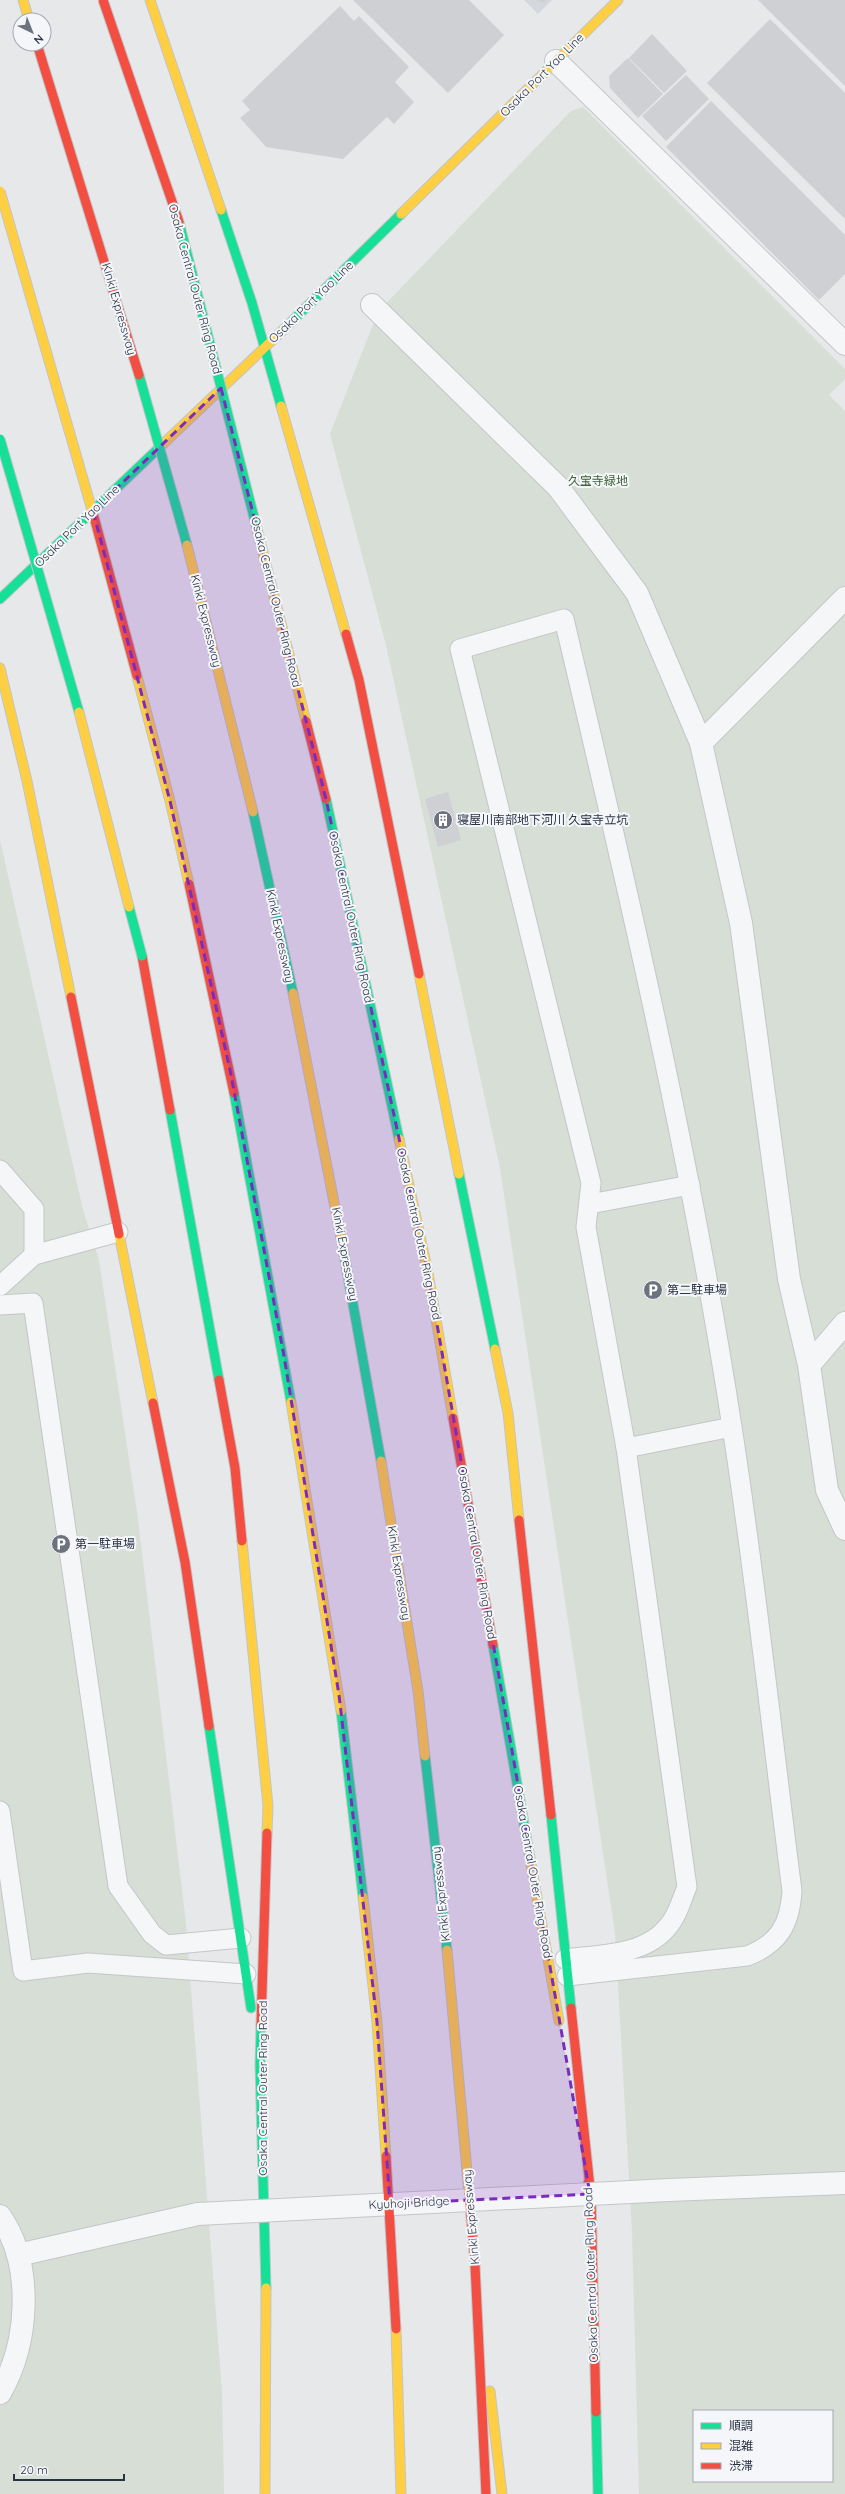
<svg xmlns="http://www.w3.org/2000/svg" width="845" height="2494" font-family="Quicksand,'Noto Sans JP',sans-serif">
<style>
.built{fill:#d4d7dd}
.green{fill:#d6ded6;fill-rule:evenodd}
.building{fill:#ced0d3}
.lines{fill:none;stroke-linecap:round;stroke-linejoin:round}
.lane-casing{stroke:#c4c6c8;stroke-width:21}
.street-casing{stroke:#c4c6c8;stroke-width:24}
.fast-casing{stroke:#c2c5c8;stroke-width:11}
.slow-casing{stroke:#c2c5c8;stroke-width:11}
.jam-casing{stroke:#c2c5c8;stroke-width:11}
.lane{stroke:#f5f6f7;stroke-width:19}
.street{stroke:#f5f6f7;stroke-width:22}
.fast{stroke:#16e098;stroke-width:9}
.slow{stroke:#ffcf43;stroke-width:9}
.jam{stroke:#f24e42;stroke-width:9}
.street-bridge-casing{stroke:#c4c6c8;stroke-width:24;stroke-linecap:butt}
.fast-bridge-casing{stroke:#c2c5c8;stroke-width:11;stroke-linecap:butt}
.slow-bridge-casing{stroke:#c2c5c8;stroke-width:11;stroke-linecap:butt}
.jam-bridge-casing{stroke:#c2c5c8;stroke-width:11;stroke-linecap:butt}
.street-bridge{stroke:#f5f6f7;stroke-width:22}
.fast-bridge{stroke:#16e098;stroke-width:9}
.slow-bridge{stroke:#ffcf43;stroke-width:9}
.jam-bridge{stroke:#f24e42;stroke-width:9}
.marked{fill:#7b2cbf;fill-opacity:0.2;stroke:#7b2cbf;stroke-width:3;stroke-dasharray:8 5;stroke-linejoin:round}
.labels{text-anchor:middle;stroke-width:4;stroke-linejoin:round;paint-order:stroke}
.street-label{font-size:12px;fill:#2b3445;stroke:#f4f6f9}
.park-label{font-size:12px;fill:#3f6138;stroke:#f4f6f9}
.poi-label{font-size:12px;fill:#2b3445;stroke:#f4f6f9;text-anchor:start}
</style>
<rect width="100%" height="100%" fill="#e6e8ea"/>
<path class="built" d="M524 0H552L538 14Z"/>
<g class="green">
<path d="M583 107 845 369V379L829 395 845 411V2494H639L632 2230 615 1933 500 1168 386 645 330 434 378 312 571 111ZM694 2411H832V2481H694Z"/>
<path d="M0 840 83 1210 99 1260 138 1519 186 1924 222 2392 224 2494H0Z"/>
</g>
<g class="building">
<path d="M353 0H469L504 35 448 93Z"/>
<path d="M536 0H547L544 3Z"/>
<path d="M758 0H845V86Z"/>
<path d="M340 6 354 21 359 16 409 67 395 82 414 102 394 124 387 117 343 159 266 147 240 118 250 110 242 101Z"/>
<path d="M770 19 845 93V219L707 83Z"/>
<path d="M652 34 687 71 664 93 629 58Z"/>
<path d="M628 58 663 94 638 118 610 88 609 76Z"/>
<path d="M686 75 709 99 666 141 642 116Z"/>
<path d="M711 101 845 235V274L819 300 666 147Z"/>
<path d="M448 792 461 840 438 847 425 799Z"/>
</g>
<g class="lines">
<g class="lane-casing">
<g id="lane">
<path d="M0 1170 34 1209V1255"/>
<path d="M590 1204 690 1185"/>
<path d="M0 1286 34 1255 118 1232"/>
<path d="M0 1305 33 1303 118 1886 152 1934 166 1945 241 1938"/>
<path d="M626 1448 732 1427"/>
<path d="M0 1811 23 1971 88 1963 246 1974"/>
<path d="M565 1959C605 1954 654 1956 675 1916 680 1907 683 1896 687 1887L626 1448 586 1227 591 1183 460 649 564 619C627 886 690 1154 732 1427 756 1580 772 1736 792 1891 790 1924 779 1944 747 1956L567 1976"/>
</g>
</g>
<g class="street-casing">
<g id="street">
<path d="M556 61 845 344"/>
<path d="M372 305 558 487 637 593 701 743 741 923 789 1279 809 1365 827 1490 845 1529"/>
<path d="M701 743 845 598"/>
<path d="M809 1365 845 1323"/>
<path d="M669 2190 845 2183"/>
<path d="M0 2216C34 2265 29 2343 0 2393"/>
<path d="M18 2255 198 2214"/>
</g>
</g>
<g class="fast-casing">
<g id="fast">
<path d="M221 210 252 303 281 406"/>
<path d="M283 330 401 214"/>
<path d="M0 599 163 444"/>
<path d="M326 799 399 1139"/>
<path d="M170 1110 219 1380"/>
<path d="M459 1174 495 1349"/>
<path d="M493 1645 531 1864"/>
<path d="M209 1726 251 2008"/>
<path d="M551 1815 571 2008"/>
<path d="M261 2025 260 2065 266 2288"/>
<path d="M596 2412 598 2494"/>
</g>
</g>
<g class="slow-casing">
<g id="slow">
<path d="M23 0 29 20"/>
<path d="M150 0 221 210"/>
<path d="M401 214 618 0"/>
<path d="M281 406 346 634"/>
<path d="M163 444 283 330"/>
<path d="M0 668 27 781 71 997"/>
<path d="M419 974 459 1174"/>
<path d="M399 1139 428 1273 453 1418"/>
<path d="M119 1234 153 1403"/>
<path d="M495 1349 508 1413 519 1520"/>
<path d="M242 1541 268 1806 267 1833"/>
<path d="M531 1864 559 2021"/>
<path d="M490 2391 502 2494"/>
<path d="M265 2494 266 2288"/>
</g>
</g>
<g class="jam-casing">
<g id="jam">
<path d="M346 634 359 680 419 974"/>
<path d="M142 956 170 1110"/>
<path d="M71 997 119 1234"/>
<path d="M219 1380 235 1468 242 1541"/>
<path d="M153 1403 185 1562 209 1726"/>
<path d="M453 1418 493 1645"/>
<path d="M519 1520 551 1815"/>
<path d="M571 2008 591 2197"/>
<path d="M261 2025 267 1833"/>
<path d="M588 2183 591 2197 596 2412"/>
</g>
</g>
<use href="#lane" class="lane"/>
<use href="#street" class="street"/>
<use href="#fast" class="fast"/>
<use href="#slow" class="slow"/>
<use href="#jam" class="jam"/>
<g class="street-bridge-casing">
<path id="street-bridge" d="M198 2214 669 2190"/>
</g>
<g class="fast-bridge-casing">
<g id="fast-bridge">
<path d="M179 222 258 533"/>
<path d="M139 375 187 545"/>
<path d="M0 439 79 712"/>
<path d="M253 812 293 993"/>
<path d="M129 907 142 956"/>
<path d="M234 1093 291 1402"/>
<path d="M343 1248 381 1461"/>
<path d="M341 1711 363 1897"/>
<path d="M425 1756 447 1950"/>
</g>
</g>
<g class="slow-bridge-casing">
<g id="slow-bridge">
<path d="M0 191 94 517"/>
<path d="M258 533 306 721"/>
<path d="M187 545 253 812"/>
<path d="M137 676 170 801 189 884"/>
<path d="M79 712 129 907"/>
<path d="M293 993 343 1248"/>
<path d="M291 1402 341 1711"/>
<path d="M381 1461 418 1691 425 1756"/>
<path d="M363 1897 377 2022 386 2156"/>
<path d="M447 1950 469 2193"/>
<path d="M396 2329 401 2494"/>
</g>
</g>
<g class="jam-bridge-casing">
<g id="jam-bridge">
<path d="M103 0 179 222"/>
<path d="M37 44 139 375"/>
<path d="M94 517 137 676"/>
<path d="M306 721 326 799"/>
<path d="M189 884 234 1093"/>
<path d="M386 2156 396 2329"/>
<path d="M469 2193 475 2265 486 2494"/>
</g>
</g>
<use href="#street-bridge" class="street-bridge"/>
<use href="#fast-bridge" class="fast-bridge"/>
<use href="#slow-bridge" class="slow-bridge"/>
<use href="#jam-bridge" class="jam-bridge"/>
</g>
<path class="marked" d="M221 388 326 799 428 1273 590 2194 390 2204 377 2022 339 1695 284 1356 230 1070 170 801 93 511Z"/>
<defs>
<g id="building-disc" transform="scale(1)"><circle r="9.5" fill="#6c737f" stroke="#f4f6f9"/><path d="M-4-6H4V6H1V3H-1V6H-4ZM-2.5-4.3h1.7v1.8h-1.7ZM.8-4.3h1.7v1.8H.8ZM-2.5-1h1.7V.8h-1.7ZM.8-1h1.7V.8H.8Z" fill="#fff"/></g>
<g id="parking-disc" transform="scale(1)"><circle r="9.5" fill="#6c737f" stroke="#f4f6f9"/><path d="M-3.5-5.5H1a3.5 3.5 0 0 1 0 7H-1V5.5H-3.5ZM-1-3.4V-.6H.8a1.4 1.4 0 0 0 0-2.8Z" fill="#fff"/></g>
</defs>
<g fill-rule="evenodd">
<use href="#building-disc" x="443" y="820"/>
<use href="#parking-disc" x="653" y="1290"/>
<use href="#parking-disc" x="61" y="1544"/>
</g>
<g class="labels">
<g class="street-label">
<text transform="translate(542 75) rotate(-45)" y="4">Osaka Port Yao Line</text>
<text transform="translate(195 289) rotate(75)" y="4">Osaka Central Outer Ring Road</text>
<text transform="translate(311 302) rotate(-44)" y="4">Osaka Port Yao Line</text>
<text transform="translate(119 309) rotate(74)" y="4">Kinki Expressway</text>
<text transform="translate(77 526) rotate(-44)" y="4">Osaka Port Yao Line</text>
<text transform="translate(276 602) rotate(76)" y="4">Osaka Central Outer Ring Road</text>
<text transform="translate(206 621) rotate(76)" y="4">Kinki Expressway</text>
<text transform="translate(351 917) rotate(78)" y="4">Osaka Central Outer Ring Road</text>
<text transform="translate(280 936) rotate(78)" y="4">Kinki Expressway</text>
<text transform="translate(419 1234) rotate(78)" y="4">Osaka Central Outer Ring Road</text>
<text transform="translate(345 1254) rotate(79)" y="4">Kinki Expressway</text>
<text transform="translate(477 1553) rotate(80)" y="4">Osaka Central Outer Ring Road</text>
<text transform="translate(399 1573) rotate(81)" y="4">Kinki Expressway</text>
<text transform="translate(533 1872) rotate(80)" y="4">Osaka Central Outer Ring Road</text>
<text transform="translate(441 1894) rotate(-96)" y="4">Kinki Expressway</text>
<text transform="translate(263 2088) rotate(-90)" y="4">Osaka Central Outer Ring Road</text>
<text transform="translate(409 2203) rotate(-3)" y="4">Kyuhoji Bridge</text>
<text transform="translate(471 2217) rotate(-95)" y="4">Kinki Expressway</text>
<text transform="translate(591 2275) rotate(-92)" y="4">Osaka Central Outer Ring Road</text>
</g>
<g class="park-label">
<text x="598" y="485">久宝寺緑地</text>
</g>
<g class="poi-label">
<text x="457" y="824">寝屋川南部地下河川 久宝寺立坑</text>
<text x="667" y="1294">第二駐車場</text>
<text x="75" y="1548">第一駐車場</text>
</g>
</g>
<rect x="693" y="2410" width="140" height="72" fill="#f4f6f9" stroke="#a4a8b1"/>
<rect x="701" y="2423" width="20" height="6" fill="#16e098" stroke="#a4a8b1"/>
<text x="729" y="2430" font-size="12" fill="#2b3445">順調</text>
<rect x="701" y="2443" width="20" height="6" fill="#ffcf43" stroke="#a4a8b1"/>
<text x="729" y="2450" font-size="12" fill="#2b3445">混雑</text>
<rect x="701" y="2463" width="20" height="6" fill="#f24e42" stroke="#a4a8b1"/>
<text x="729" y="2470" font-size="12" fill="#2b3445">渋滞</text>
<g transform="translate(32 32) rotate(137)"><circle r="19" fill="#f4f6f9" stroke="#a4a8b1"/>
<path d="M0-3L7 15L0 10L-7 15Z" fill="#6c737f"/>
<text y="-6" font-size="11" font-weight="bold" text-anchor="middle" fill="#2b3445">N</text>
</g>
<path d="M14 2474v6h110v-6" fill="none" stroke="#2b3445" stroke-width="2"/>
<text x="20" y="2474" font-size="12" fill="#2b3445" stroke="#f4f6f9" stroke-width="3" paint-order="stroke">20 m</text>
</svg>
